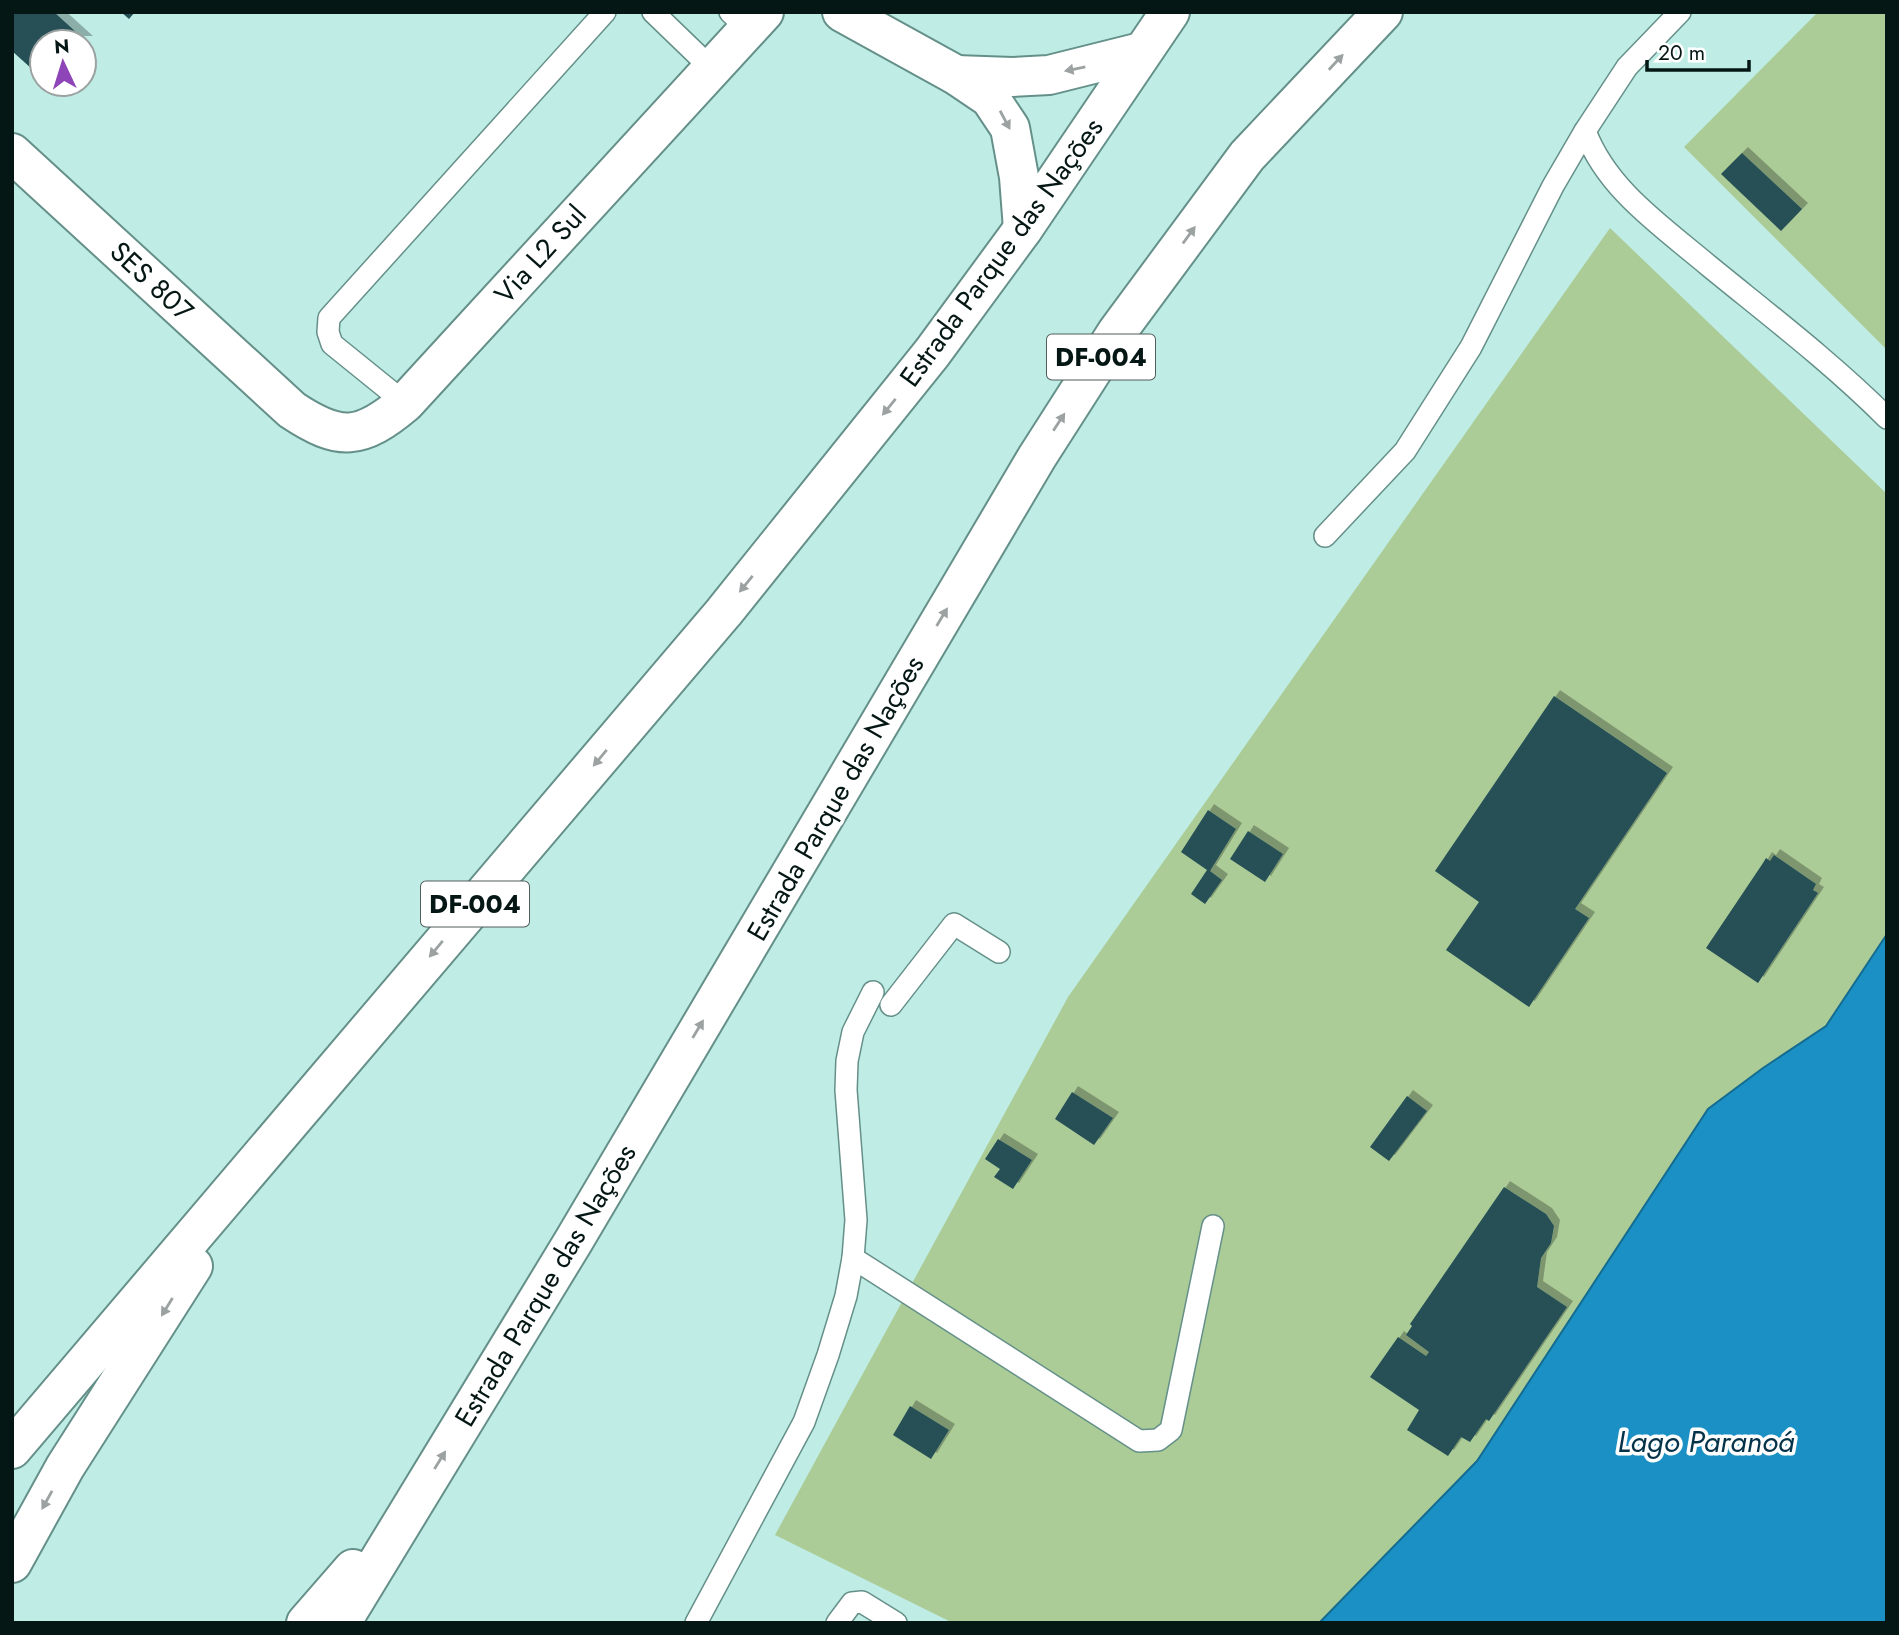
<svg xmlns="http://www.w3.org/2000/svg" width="1899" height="1635" font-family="Jost,sans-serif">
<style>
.green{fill:#accc97}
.water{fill:#1b90c5;stroke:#146c90;stroke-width:2}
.building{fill:#254f56;filter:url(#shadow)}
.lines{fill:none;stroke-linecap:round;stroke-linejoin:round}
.service-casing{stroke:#659089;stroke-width:24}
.tertiary-casing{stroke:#659089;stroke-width:42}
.trunk-casing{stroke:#659089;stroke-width:42}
.service{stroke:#fff;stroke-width:21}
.tertiary{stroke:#fff;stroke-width:38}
.trunk{stroke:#fff;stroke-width:38}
.oneway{fill:#9ba2a1}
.labels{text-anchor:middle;stroke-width:7;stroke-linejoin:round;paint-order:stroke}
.shield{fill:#fff;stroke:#505d5a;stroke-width:2}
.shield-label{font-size:26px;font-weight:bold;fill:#051714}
.street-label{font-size:28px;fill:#051714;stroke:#fff}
.water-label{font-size:30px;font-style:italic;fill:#043349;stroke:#fff}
</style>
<defs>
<filter id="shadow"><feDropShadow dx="6" dy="-6" stdDeviation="0" flood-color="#0004"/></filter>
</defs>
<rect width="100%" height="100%" fill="#bfede5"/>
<g class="green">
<path d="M1818 12H1887V350L1684 147Z"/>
<path d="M1610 228 1887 494V934L1826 1026 1763 1068 1708 1109 1477 1461 1319 1623H953L775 1535 1068 997Z"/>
</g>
<path class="water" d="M1887 934V1623H1319L1477 1461 1708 1109 1763 1068 1826 1026Z"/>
<g class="building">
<path d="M12 12H54L87 42H42V78L12 51Z"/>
<path d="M121 12H135L129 19Z"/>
<path d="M1742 153 1802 209 1781 231 1721 174Z"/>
<path d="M1554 696 1667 773 1575 909 1589 918 1529 1007 1446 950 1479 902 1435 871Z"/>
<path d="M1208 810 1236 829 1210 871 1222 880 1205 904 1191 894 1207 870 1181 852Z"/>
<path d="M1248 831 1283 854 1265 882 1230 859Z"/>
<path d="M1774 855 1816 884 1813 890 1818 893 1758 983 1706 948 1763 863 1766 858 1770 861Z"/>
<path d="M1072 1092 1113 1118 1094 1145 1055 1119Z"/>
<path d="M1407 1096 1427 1111 1389 1161 1370 1147Z"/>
<path d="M998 1139 1032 1160 1013 1189 994 1177 1000 1169 985 1159Z"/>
<path d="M1504 1187 1546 1214 1554 1226 1551 1243 1541 1258 1537 1287 1567 1307 1489 1421 1486 1419 1470 1442 1461 1437 1448 1456 1407 1430 1419 1410 1370 1377 1398 1337 1426 1356 1429 1352 1406 1335 1412 1326 1410 1324Z"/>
<path d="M910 1406 949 1430 931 1459 893 1435Z"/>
</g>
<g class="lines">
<g class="service-casing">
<g id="service">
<path d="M653 12 711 68"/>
<path d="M730 12 748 29"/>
<path d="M1585 131C1607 190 1663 227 1709 266 1769 315 1832 363 1887 418"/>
<path d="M405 403 332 344 328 332 329 318 605 12"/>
<path d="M1325 536 1405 451 1471 347 1553 186 1585 131 1627 67 1680 12"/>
<path d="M891 1005 954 924 999 952"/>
<path d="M853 1258 1139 1441 1158 1440 1171 1430 1213 1226"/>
<path d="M696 1623 804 1422 828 1355 846 1296 853 1258 856 1220 846 1090 847 1061 853 1032 873 992"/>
<path d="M837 1623 852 1603 862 1602 896 1623"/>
</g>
</g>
<g class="tertiary-casing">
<g id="tertiary">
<path d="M842 12 956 75 990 98 1010 128 1019 177 1023 229"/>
<path d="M956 75 1012 77 1049 75 1141 52"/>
<path d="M12 153 292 410C340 442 361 440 405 403L764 12"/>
</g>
</g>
<g class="trunk-casing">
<g id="trunk">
<path d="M12 1449 724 612 932 353 1023 229 1170 12"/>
<path d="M12 1563 65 1467 193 1266"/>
<path d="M306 1623 353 1569"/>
<path d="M341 1623 573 1242 1037 457 1117 332 1247 156 1383 12"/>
</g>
</g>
<use href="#service" class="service"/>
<use href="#tertiary" class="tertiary"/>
<use href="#trunk" class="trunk"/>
</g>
<defs><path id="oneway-solid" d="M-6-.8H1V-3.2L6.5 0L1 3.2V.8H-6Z" transform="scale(1.75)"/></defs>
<g class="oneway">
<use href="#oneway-solid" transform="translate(1336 62) rotate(-47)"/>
<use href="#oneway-solid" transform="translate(1075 69) rotate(169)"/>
<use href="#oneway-solid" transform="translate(1005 120) rotate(62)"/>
<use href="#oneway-solid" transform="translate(1189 235) rotate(-54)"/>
<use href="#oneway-solid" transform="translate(889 407) rotate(129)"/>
<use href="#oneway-solid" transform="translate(1059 422) rotate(-57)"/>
<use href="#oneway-solid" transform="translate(746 584) rotate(129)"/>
<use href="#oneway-solid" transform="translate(942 617) rotate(-59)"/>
<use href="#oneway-solid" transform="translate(600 758) rotate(130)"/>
<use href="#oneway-solid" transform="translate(436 949) rotate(130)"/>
<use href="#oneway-solid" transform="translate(698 1029) rotate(-59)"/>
<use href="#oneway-solid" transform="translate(167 1307) rotate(122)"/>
<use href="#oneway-solid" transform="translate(440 1460) rotate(-58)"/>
<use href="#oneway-solid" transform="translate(47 1500) rotate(119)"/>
</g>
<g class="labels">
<g class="shield">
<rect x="1047" y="334.5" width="108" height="45" rx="5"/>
<rect x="421" y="881.5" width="108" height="45" rx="5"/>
</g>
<g class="shield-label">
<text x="1101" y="366">DF-004</text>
<text x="475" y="913">DF-004</text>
</g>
<g class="street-label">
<text transform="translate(1001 252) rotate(-54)" y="10">Estrada Parque das Nações</text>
<text transform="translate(540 254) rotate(-48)" y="10">Via L2 Sul</text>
<text transform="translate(152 281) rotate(43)" y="10">SES 807</text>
<text transform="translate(835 798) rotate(-60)" y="10">Estrada Parque das Nações</text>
<text transform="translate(545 1285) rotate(-59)" y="10">Estrada Parque das Nações</text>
</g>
<g class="water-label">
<text x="1706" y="1452">Lago Paranoá</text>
</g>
</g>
<rect width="1899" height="1635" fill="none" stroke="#051714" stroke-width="28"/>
<g transform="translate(63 63) rotate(356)"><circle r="33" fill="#ffffff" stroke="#9ba2a1" stroke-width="2"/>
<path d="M0-5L12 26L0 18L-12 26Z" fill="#8e45b8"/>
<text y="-10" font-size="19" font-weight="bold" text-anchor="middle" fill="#051714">N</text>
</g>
<path d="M1647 60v10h102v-10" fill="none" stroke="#051714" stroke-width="3.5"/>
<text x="1658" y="60" font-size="21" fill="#051714" stroke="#ffffff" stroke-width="5" paint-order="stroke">20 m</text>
</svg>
